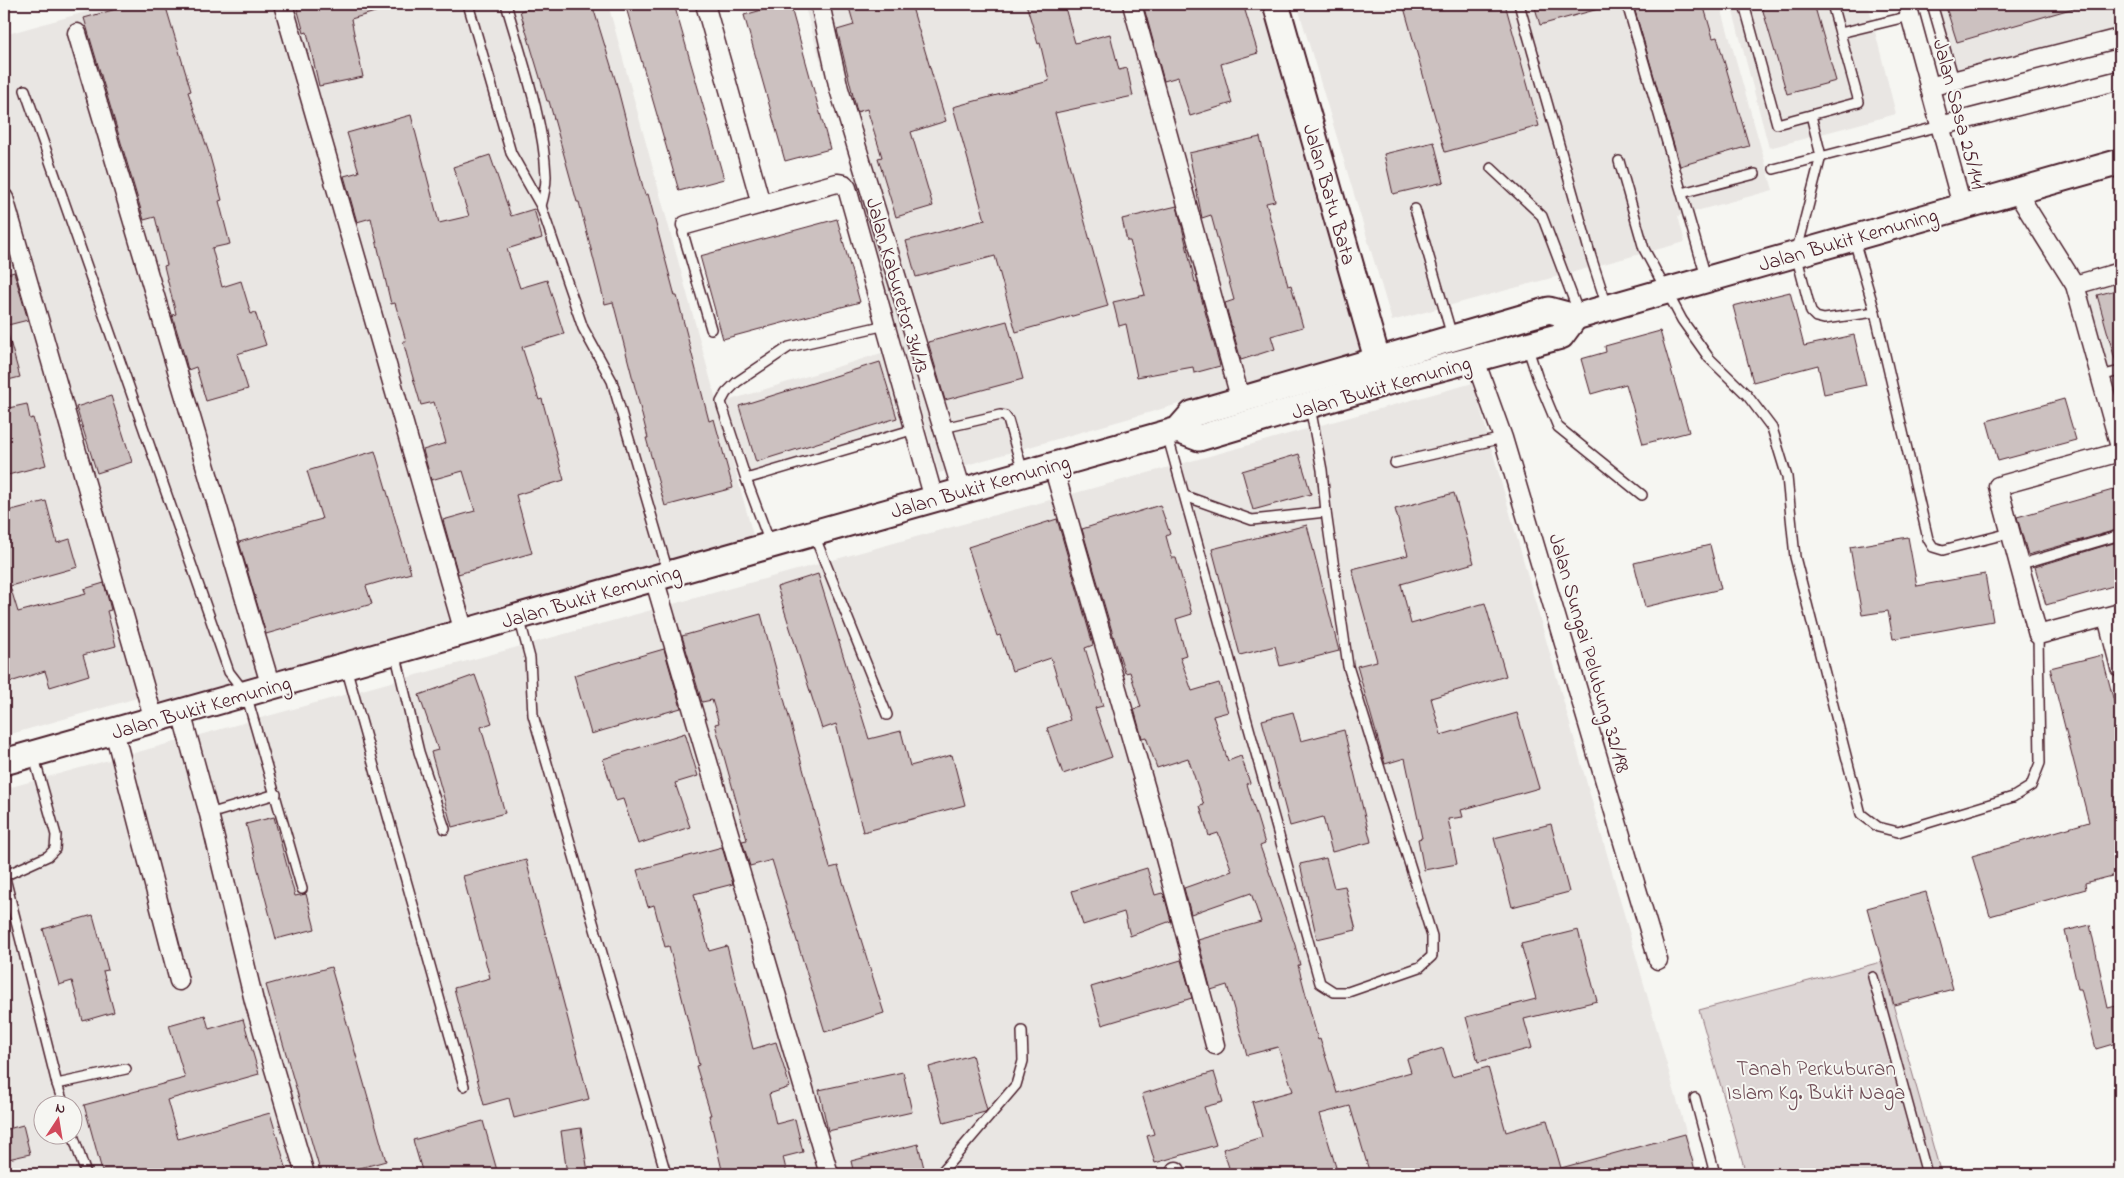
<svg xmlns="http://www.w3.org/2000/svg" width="2124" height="1178" font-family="'Indie Flower',sans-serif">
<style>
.built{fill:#e9e6e3;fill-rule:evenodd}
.green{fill:#ddd6d5;stroke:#947a80}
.building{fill:#ccc1c0;stroke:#4a1f2b}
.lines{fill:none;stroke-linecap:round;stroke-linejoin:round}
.lane-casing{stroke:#4a1f2b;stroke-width:12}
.street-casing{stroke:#4a1f2b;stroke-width:21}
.secondary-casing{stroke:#4a1f2b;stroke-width:29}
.lane{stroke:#f6f6f2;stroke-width:9}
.street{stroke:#f6f6f2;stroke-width:18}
.secondary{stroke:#f6f6f2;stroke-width:25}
.labels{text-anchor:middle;stroke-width:4;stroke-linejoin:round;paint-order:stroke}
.street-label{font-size:21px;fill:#4a1f2b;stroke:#f6f6f2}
.park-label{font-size:21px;fill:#6f4d56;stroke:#f6f6f2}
</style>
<rect width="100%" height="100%" fill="#f6f6f2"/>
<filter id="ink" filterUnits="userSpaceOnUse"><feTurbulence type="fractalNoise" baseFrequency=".02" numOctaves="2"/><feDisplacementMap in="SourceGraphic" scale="10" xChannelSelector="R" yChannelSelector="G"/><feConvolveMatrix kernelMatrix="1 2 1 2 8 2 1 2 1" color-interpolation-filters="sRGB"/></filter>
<g filter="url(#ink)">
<g class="built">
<path d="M114 4H608L753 535 156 704 4 165V35Z"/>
<path d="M804 4H1264L1363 351 939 473Z"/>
<path d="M1297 4H1720L1773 190 1678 216 1685 242 1392 321Z"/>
<path d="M1731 4H1868L1896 114 1769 148Z"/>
<path d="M1938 4H2119L2120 29 2118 31 1956 73Z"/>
<path d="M4 233 141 697 4 736Z"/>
<path d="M2120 278V365L2105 370 2084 288Z"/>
<path d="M888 351 907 426 750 474 727 401Z"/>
<path d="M1473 383 1698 1174H4V789ZM42 1106H72V1136H42Z"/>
</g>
<path class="green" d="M1881 962 1941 1174H1746L1699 1010Z"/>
<g class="building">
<path d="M134 4H165L191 91 188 92 209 153 222 200 219 201 230 244 212 248 222 287 241 281 251 314 255 312 266 345 237 354 248 389 206 401 196 367 188 370 185 358 172 315 176 314 164 266 167 265 155 217 144 220 84 18Z"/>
<path d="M296 4H389V8L351 19 363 77 319 86 307 32 304 33Z"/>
<path d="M545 4H592L616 82 645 195 648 194 675 296H677L709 421 714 419 733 488 665 506 646 438H648L613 302 605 304 579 202H577L549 101H547L520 11Z"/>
<path d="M625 4H674L724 179 679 191Z"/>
<path d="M783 4H790L830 149 785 161 744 15Z"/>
<path d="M848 4H911L946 121 911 132 933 206 896 217 878 158 882 157 867 109 857 112 837 30 854 25Z"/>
<path d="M1026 4H1064L1075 43 1110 34 1119 70 1127 68 1133 96 1055 113 1108 306 1016 332 995 256 916 277 906 241 985 220 953 107 1049 81 1040 43 1038 44Z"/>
<path d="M1143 4H1243L1258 53 1221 64 1232 103 1190 116 1178 77 1164 81Z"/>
<path d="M1403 4H1505L1539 126 1445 152Z"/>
<path d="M1534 4H1601L1602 8 1540 25Z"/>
<path d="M1633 4H1703L1713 38 1717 37 1749 146 1680 166Z"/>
<path d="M1761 4H1814L1836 81 1787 94Z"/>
<path d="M1945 4H2074V8L1957 42Z"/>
<path d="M411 115 439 223 469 216 453 167 490 155 511 216 534 209 542 238 507 249 520 288 547 280 564 334 522 347 539 400 542 399 564 480 516 495 532 553 458 574 443 520 475 511 463 471 431 480 423 450 446 443 434 402 421 405 411 371 403 341H406L395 303 391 304 371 218 357 222 344 176 359 172 347 133Z"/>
<path d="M1260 137 1275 201 1266 203 1288 286 1291 285 1303 327 1271 336 1275 349 1241 360 1225 303 1234 300 1211 215 1202 218 1189 153Z"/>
<path d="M1434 142 1444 182 1393 194 1384 154Z"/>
<path d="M1177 206 1195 282H1197L1220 366 1194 373 1193 367 1137 377 1126 324 1119 326 1113 302 1145 295 1130 241H1127L1122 219Z"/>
<path d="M837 219 860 302 723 339 700 256Z"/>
<path d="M14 272 28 320 4 326V275Z"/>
<path d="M2120 289V363H2116L2097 295Z"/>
<path d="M1790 292 1804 346 1854 335 1866 385 1824 394 1818 365 1753 382 1733 306Z"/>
<path d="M1007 321 1023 379 945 400 928 342Z"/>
<path d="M1660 331 1689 432 1643 444 1626 384 1591 394 1581 359 1606 352 1605 346Z"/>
<path d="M4 334H8L20 377 4 381Z"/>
<path d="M880 362 897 418 756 462 739 406Z"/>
<path d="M111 396 132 462 97 473 76 407Z"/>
<path d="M2064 399 2076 440 1998 461 1987 421Z"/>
<path d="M27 404 30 419 33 418 46 465 4 476V409Z"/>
<path d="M375 451 411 573 366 586 372 604 266 634 239 542 322 519 307 471Z"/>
<path d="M1299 454 1311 494 1253 510 1242 471Z"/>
<path d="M2120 488V529L2028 555 2017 517Z"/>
<path d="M1454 493 1474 563 1401 584 1411 624 1485 603 1506 676 1431 698 1441 735 1517 713 1539 788 1461 810 1463 817 1448 819 1457 864 1424 870 1418 839 1422 838 1405 758 1385 764 1357 666 1377 661 1352 569 1408 555 1395 509Z"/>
<path d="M46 501 57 543 70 539 78 567 10 586 18 612 86 594 84 589 104 583 111 610 107 611 116 646 83 655 89 675 50 687 45 671 4 684V512Z"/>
<path d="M1160 505 1170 534 1166 536 1172 558H1176L1192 614 1176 619 1186 655 1180 657 1192 691 1219 683 1228 712 1213 716 1228 761 1241 756 1250 783 1247 784 1265 844 1260 846 1295 945 1300 965H1298L1318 1040 1320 1039 1337 1093 1411 1072 1407 1059 1443 1048 1452 1077 1488 1067 1506 1132 1547 1120 1561 1168 1685 1134 1696 1174H1370L1350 1106 1320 1114 1338 1174H1231L1223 1149 1262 1137 1252 1102 1293 1091 1278 1047 1247 1055 1227 985 1211 990 1198 940 1261 922 1251 893 1191 914 1184 888 1232 871 1218 833 1209 836 1200 806 1204 805 1188 758 1157 768 1146 737 1142 738 1134 709 1141 707 1130 672 1125 673 1114 638 1082 529Z"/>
<path d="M1057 519 1093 645 1085 648 1103 706 1095 708 1112 757 1063 774 1047 728 1070 720 1051 658 1012 671 1000 635 997 636 968 547Z"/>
<path d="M1307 525 1339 651 1280 666 1275 646 1240 655 1212 549Z"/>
<path d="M1908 537 1917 586 1985 574 1993 621 1893 639 1888 611 1862 615 1850 547Z"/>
<path d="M2120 541V584L2046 605 2035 567Z"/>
<path d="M1710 545 1721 589 1645 607 1634 563Z"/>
<path d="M818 574 869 739 901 731 910 766 952 755 965 805 863 832 836 724 822 729 777 587Z"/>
<path d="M761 614 830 868 838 866 884 1013 825 1032 772 860 750 866 742 841 747 840 715 724 719 723 712 700 702 702 682 636Z"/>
<path d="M664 649 681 708 591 734 574 675Z"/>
<path d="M2102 655 2120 725V874L2085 883 2086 889 1990 916 1972 856 2089 822 2050 668Z"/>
<path d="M475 675 492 723 481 727 505 813 452 827 431 752 438 750 419 695Z"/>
<path d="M1293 712 1301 741 1344 730 1371 842 1332 852 1323 817 1290 826 1262 720Z"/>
<path d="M685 733 698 776 675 783 690 827 638 844 623 799 616 801 603 759Z"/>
<path d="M274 817 295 896 306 894 315 929 276 939 246 824Z"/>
<path d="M1551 824 1569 892 1512 907 1494 838Z"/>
<path d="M722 847 733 884 694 894 709 951 727 946 753 1049 776 1042 790 1087 769 1094 776 1124 795 1119 803 1152 783 1157 787 1174H723L709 1115H711L696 1066 699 1065 669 946 665 947 654 905 648 907 637 870Z"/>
<path d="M1326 858 1334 888 1345 886 1356 930 1317 939 1300 864Z"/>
<path d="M526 860 589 1099 514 1118 509 1098 484 1105 454 988 490 978 463 876Z"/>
<path d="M1147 868 1155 895 1162 893 1164 895 1171 921 1130 936 1124 912 1083 925 1072 891Z"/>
<path d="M1926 892 1953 989 1894 1005 1867 908Z"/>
<path d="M93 915 108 970 103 971 114 1012 83 1021 72 981 59 985 43 929Z"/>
<path d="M2090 925 2108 1008 2120 1005V1042L2096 1049 2081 989H2078L2065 931Z"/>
<path d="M1578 930 1597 1001 1524 1019 1532 1048 1478 1062 1466 1017 1536 999 1521 944Z"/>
<path d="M1181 960 1192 998 1102 1025 1091 987Z"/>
<path d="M331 967 386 1161 338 1174H321L266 985Z"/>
<path d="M205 1015 209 1029 243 1019 259 1074 167 1100 178 1139 270 1113 288 1174H103L84 1105 185 1078 169 1025Z"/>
<path d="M972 1055 987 1110 985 1112 944 1123 929 1067Z"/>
<path d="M903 1072 912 1112 828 1131 819 1090Z"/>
<path d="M1214 1072 1223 1102 1204 1107 1216 1145 1155 1163 1147 1136 1154 1134 1142 1094Z"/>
<path d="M483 1121 498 1174H423L413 1140Z"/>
<path d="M23 1125 30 1154 4 1160V1130Z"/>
<path d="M581 1128 588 1172 567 1174 561 1131Z"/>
<path d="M918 1144 925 1172 917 1174H854L851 1161Z"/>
</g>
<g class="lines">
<g class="lane-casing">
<g id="lane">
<path d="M468 4 511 153 541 206 583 328 612 381 668 572"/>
<path d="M506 4C521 56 544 121 546 176 546 186 544 196 541 206"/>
<path d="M1519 4 1591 257 1607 306"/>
<path d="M1627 4 1706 277"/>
<path d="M1744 4 1777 124 1859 102 1832 4"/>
<path d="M1932 4 1954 80"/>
<path d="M1840 33 1910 16"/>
<path d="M25 90 229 672 246 694 302 889"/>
<path d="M1811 115 1821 156 1796 254 1811 312 1816 317 1824 319 1875 312"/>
<path d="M1619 161 1644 249 1682 320 1709 358 1747 395 1772 428 1787 477 1795 557 1861 814 1878 827 1898 832 2013 797 2031 786 2040 763 2038 635"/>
<path d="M1491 168 1542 216 1579 314"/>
<path d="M1774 169 1940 126"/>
<path d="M1682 193 1755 174"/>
<path d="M1415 209 1452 336"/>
<path d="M686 225 683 233 711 329"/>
<path d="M1854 240 1875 312 1928 539 1933 547 1943 550 2010 533"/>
<path d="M1527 346 1538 379 1558 427 1642 495"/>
<path d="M2100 376 2120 371"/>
<path d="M943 428 1000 415 1005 416 1008 420 1023 472"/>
<path d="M1167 434 1320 983 1334 992H1348L1420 967 1432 956V936L1348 666 1326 512 1322 470 1310 407"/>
<path d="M1395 463 1503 438"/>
<path d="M746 479 723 409 721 402 726 393 737 382 789 347 886 325"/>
<path d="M1185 496 1252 520 1326 512"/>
<path d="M814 535 887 715"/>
<path d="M770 543 746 479 915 429"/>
<path d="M2018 565 2120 535"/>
<path d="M519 617 530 658 533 715 666 1174"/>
<path d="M395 652 419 752 445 829"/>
<path d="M346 667 464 1086"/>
<path d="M209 814 276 794"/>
<path d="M4 874 57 1084 126 1069"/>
<path d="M4 876 48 856 55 849 56 835 33 754"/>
<path d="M1873 977 1927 1174"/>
<path d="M57 1084 64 1106"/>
<path d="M1695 1098 1715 1174"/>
<path d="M72 1132 86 1174"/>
<path d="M940 1174 1016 1085 1023 1061 1022 1031"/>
</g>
</g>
<g class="street-casing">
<g id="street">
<path d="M283 4 464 632"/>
<path d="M705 4 761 204"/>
<path d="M820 4 839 89 962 491"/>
<path d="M1132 4 1241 401"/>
<path d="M1907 4 1962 206"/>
<path d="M77 33 271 687"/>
<path d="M1929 87 2120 38"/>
<path d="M1940 126 2120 80"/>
<path d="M2016 191 2075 285 2120 447"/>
<path d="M4 198 154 720"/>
<path d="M686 225 837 183 844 184 847 188 934 499"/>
<path d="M2075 285 2120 272"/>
<path d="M1475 360 1503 438 1658 960"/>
<path d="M2120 452 1998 486 2038 635 2120 613"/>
<path d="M1053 466 1154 817 1215 1045"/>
<path d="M654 578 829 1174"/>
<path d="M2107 617 2120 668"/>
<path d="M181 712 209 814 254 1001 305 1174"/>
<path d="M114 731 179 981"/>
<path d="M1176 1171 1177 1174"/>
</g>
</g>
<g class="secondary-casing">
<g id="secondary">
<path d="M1276 4 1382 376"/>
<path d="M1178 430 1199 438 1384 383 1561 336 1575 317"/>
<path d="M4 762 1178 430 1192 414 1549 310 1575 317 2120 162"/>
</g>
</g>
<use href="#lane" class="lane"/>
<use href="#street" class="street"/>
<use href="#secondary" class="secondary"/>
</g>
</g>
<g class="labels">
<g class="street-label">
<text transform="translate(1960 114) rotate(75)" y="7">Jalan Sasa 25/141</text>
<text transform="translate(1330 194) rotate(74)" y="7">Jalan Batu Bata</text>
<text transform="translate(1848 239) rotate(-16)" y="7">Jalan Bukit Kemuning</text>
<text transform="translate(898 285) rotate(74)" y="7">Jalan Kaburetor 34/13</text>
<text transform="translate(1381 387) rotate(-16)" y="7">Jalan Bukit Kemuning</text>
<text transform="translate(980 486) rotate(-16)" y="7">Jalan Bukit Kemuning</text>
<text transform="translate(591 596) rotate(-16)" y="7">Jalan Bukit Kemuning</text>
<text transform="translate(1590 653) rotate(74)" y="7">Jalan Sungai Pelubung 32/198</text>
<text transform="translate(201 707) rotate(-16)" y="7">Jalan Bukit Kemuning</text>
</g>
<g class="park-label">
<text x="1816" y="1075">Tanah Perkuburan<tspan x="1816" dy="24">Islam Kg. Bukit Naga</tspan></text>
</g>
</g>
<rect width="2124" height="1178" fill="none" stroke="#f6f6f2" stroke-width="20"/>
<rect x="10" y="10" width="2104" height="1158" fill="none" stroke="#4a1f2b" stroke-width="2" filter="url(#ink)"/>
<g transform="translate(58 1120) rotate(12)"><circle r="24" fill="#f6f6f2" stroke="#b1a0a2"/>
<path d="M0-4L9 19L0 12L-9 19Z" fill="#d1495b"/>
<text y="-8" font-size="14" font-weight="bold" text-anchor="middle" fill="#4a1f2b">N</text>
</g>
</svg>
